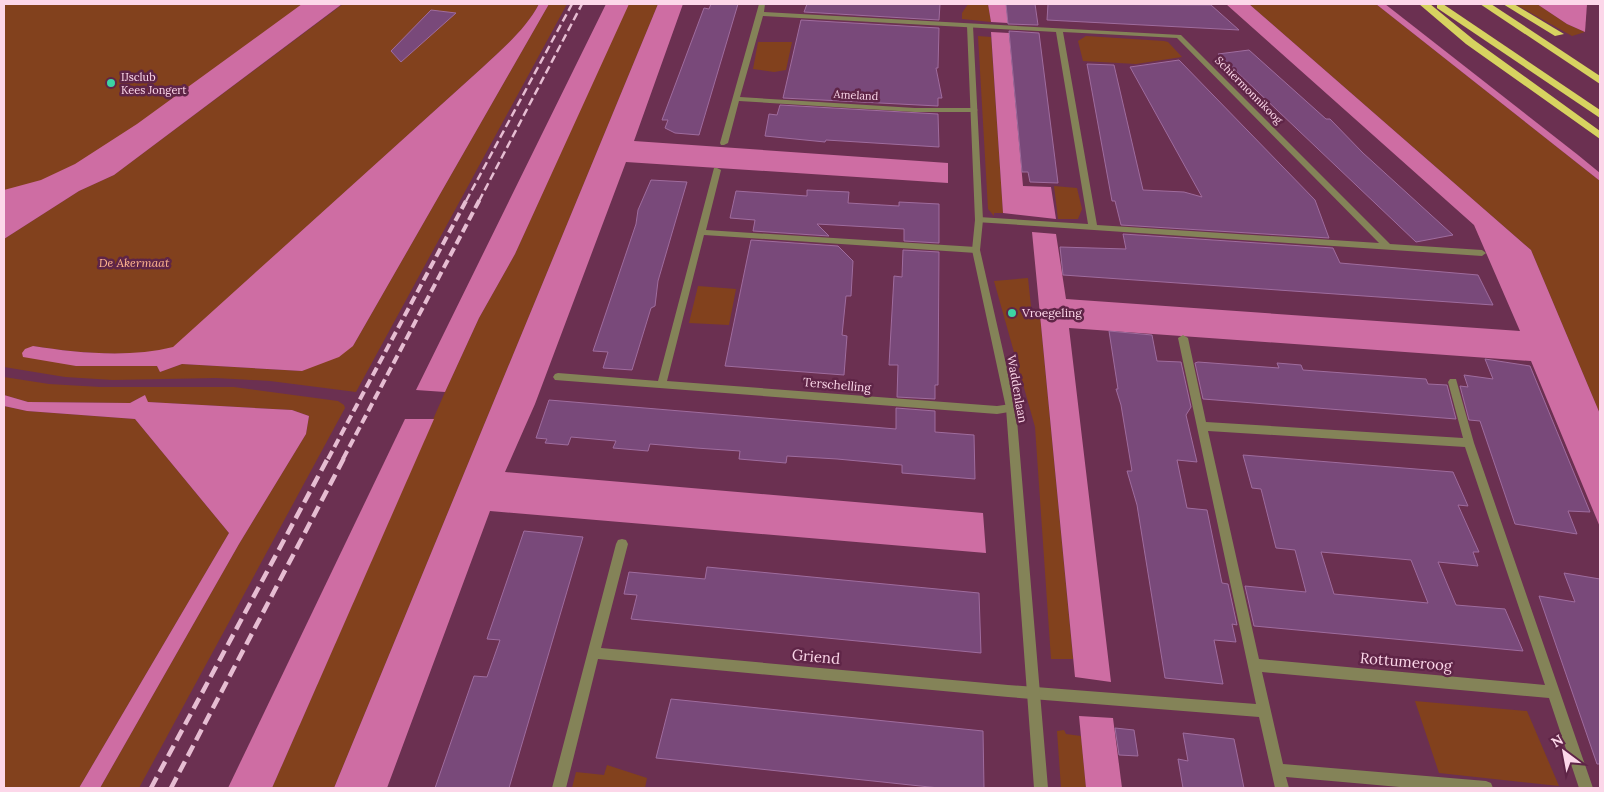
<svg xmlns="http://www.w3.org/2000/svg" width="1604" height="792" font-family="Lora,serif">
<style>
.green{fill:#82411d}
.water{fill:#ce6da3}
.building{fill:#79497a;stroke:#9f6c9e;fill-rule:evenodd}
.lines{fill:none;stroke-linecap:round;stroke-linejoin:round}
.minor{fill:#848358;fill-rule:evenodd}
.tertiary{fill:#848358;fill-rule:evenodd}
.motorway{fill:#d7d360;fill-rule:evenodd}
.rail-far2{stroke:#e6bdd2;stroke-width:2.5;stroke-dasharray:8 4;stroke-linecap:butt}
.rail-far1{stroke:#e6bdd2;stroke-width:4;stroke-dasharray:9 4.5;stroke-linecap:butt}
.rail{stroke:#e6bdd2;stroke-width:4.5;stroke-dasharray:12 6;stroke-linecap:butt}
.poi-dot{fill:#3cd4a4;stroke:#5f2547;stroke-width:2}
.labels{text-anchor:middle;stroke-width:5;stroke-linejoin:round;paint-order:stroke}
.far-poi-label{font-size:11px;fill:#fcd7e9;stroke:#5f2547;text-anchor:start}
.far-street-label{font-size:11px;fill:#fcd7e9;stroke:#5f2547}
.park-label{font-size:12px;font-style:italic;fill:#feb48f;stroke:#5f2547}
.poi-label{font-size:12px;fill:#fcd7e9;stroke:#5f2547;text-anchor:start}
.street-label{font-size:12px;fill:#fcd7e9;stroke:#5f2547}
.near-street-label{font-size:15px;fill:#fcd7e9;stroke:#5f2547}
</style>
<rect width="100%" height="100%" fill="#6b3051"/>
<g class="green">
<path d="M4 4H327L4 212Z"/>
<path d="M343 4H539C526 29 503 48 483 67L173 348C129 358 77 353 33 346L76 366H157L160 372 182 364 302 371 353 346 549 4H567L356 392 270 381 216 378 113 380 65 377 4 367V239L79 191 114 175Z"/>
<path d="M628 4H658L334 788H272L445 392 479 318 515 254Z"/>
<path d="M968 4H988L991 22 962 19V13Z"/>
<path d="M1249 4H1376L1600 181V414L1531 250Z"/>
<path d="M1515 4H1537L1567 24 1585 32 1572 36Z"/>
<path d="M978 36 991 37 1003 213H994V216L988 209Z"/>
<path d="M1086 36 1164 41 1168 42 1182 57 1136 64 1083 61 1078 41Z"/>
<path d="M758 42H792L786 70 774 72 753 69Z"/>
<path d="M1054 186 1077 188 1082 209 1078 219H1058Z"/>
<path d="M1028 278 1032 316H1040L1073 659H1051L1035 427 994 281Z"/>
<path d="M698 286 736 289 729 325 689 323Z"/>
<path d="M4 377 49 384 100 387H234L338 401 344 405 345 408 139 788H100L239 544 306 434 309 416 292 410 147 402 145 395 130 403 28 402 4 395Z"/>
<path d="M4 406 27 411 135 419 229 533 79 788H4Z"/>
<path d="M1415 701 1527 711 1559 786 1439 773Z"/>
<path d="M1064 730 1066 734 1081 736 1086 788H1061L1057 731Z"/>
<path d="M607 765 647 778 645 788H572L576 772 604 775Z"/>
</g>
<g class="water">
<path d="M302 4H342L114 175 79 191 4 239V190L41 180 75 164 137 124Z"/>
<path d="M539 4H549L353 346 339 357 302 371 182 364 160 372 157 366H76L23 357 22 353 25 349 33 346C77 353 130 358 173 347L483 67C503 48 526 29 539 4Z"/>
<path d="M606 4H629L515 254 479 318 445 392 416 390Z"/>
<path d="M658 4H683L634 141 948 163V183L626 162 535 404 505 472 983 513 986 553 490 511 387 788H334Z"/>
<path d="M988 4H1006L1008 23 991 22Z"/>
<path d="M1226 4H1249L1531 250 1600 414V527L1531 361 1069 328 1111 682 1075 677 1032 232 1056 234 1066 299 1520 331 1474 225Z"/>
<path d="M1376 4H1385L1578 155 1600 173V181Z"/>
<path d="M1537 4H1587L1585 32 1567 24Z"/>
<path d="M991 32 1009 33 1023 186 1051 187 1056 219 1003 213Z"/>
<path d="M4 395 28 402 130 403 145 395 148 402 292 410 309 416 306 434 239 544 100 788H79L229 533 135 419 27 411 4 406Z"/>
<path d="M405 419H434L272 788H228Z"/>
<path d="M1079 716 1113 718 1122 788H1086Z"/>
</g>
<g class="building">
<path d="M711 4H738L699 135 675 133 665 128 668 120H662L704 8 709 9Z"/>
<path d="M807 4H940L939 20 804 12Z"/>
<path d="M1006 4H1035L1038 25 1008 24Z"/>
<path d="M1048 4 1211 5 1239 30 1047 20Z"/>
<path d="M431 10 456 13 401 62 391 51Z"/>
<path d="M801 20 939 28 938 68H936L942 98H938V106L783 98Z"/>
<path d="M1009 31 1039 33 1058 183 1030 182 1028 172H1022Z"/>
<path d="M1249 50 1326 119H1330L1363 153 1453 235 1416 242 1218 54Z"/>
<path d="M1179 60 1315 200 1329 238 1121 225 1115 201H1112L1087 64 1114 65 1143 190 1184 192 1202 197 1130 67Z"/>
<path d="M780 105 938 114 939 147 826 140 825 142 765 136 769 114 777 115Z"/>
<path d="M651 180 687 182 658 281 655 306 651 308 632 370 603 368 608 352 593 351 636 224 638 210Z"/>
<path d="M807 190 849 192 848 203 899 206V202L939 204V243L904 241V229L817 224 829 236 753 231 755 220 730 218 736 191 807 196Z"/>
<path d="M1123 234 1333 248 1340 263 1478 275 1493 305 1063 275 1060 247 1126 249Z"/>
<path d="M751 240 838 246 853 261 851 296H846L842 335 847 336 844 375 725 366Z"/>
<path d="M903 250 939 252 938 385H935V399L897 397 898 365H889L894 276 902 277Z"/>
<path d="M1109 331 1152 335 1157 361 1181 362 1191 407 1186 415 1197 462 1177 460 1187 508 1207 510 1222 583 1228 584 1237 625 1232 624 1236 642 1214 640 1223 684 1165 678 1137 505 1127 471H1132L1121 405 1116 389H1118Z"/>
<path d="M1485 359 1530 366 1590 512 1568 511 1577 534 1515 524 1480 421 1469 420 1460 386 1468 387 1464 375 1493 379Z"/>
<path d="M1198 362 1279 368 1277 363 1301 365 1303 370 1426 379 1428 384 1447 385 1456 419 1203 399 1195 363Z"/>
<path d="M549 400 896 429V408L935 411V432L974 435 975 479 902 473V465L837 459 787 456 786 463 739 459 740 451 696 448 650 444 648 451 613 448 616 441 571 437 568 445 545 443 547 439 536 438Z"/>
<path d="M1243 455 1453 472 1468 506 1458 505 1479 552H1473L1478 566 1438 562 1456 605 1505 609 1523 651 1254 626 1245 586 1306 592 1295 550 1276 548 1261 489 1252 488ZM1321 552 1411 560 1428 603 1334 594Z"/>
<path d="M524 531 583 537 509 788H435L474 676 487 677 500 640 487 639Z"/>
<path d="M707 567 979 593 981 653 631 619 637 595 624 594 629 572 705 579Z"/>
<path d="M1564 573 1600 579V764H1597L1539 596 1575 602Z"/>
<path d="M671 699 983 731 984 788H939L656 758Z"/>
<path d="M1115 728 1134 730 1138 756 1119 755Z"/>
<path d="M1183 733 1234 739 1244 788H1183L1178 759 1188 761Z"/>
</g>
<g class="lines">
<g class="minor">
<path d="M759 4H765L764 12 1181 35 1390 244 1482 250 1486 253 1482 256 976 222V218L979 217 1088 224 1056 32 763 16 740 97 915 108H974L978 110 974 112H915L739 101 728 143 724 145H721L720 143ZM1063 32 1177 38 1379 243 1097 225Z"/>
<path d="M714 168H717L721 170 706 230 976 247 980 250 976 253 704 235 667 381 997 406 1011 404 1015 405 1016 408 1015 411 997 414 555 380 553 377 555 374 558 373 658 381Z"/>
<path d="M1183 335 1188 338 1206 422 1463 438 1448 382 1450 379H1456L1474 443 1593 788H1579L1549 698 1262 672 1283 764 1486 781 1491 783 1493 788H1411L1286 777 1289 788H1275L1259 717 1008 697 598 659 566 788H552L616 544 618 540 622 539 626 540 628 544 601 648 1008 685 1256 704 1178 338ZM1208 431 1465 447 1545 685 1259 659Z"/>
</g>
<path class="tertiary" d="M970 24 973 26 983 220 980 250 1016 408 1048 788H1034L1006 408 972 250 975 220 967 26Z"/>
<g class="motorway">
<path d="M1419 4H1430L1474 40 1600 131V139L1466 44Z"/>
<path d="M1437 4H1443L1600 110V118L1437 8Z"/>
<path d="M1480 4H1491L1600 76V84Z"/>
<path d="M1503 4H1514L1564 34 1555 36Z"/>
</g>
<g class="rail-far2">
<path d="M466 201 572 4"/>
<path d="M479 201 582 4"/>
</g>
<g class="rail-far1">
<path d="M328 459 467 199"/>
<path d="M343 459 480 199"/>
</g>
<g class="rail">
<path d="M151 788 328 458"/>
<path d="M171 788 344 458"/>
</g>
</g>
<g class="poi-dot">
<circle cx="111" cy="83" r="5"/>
<circle cx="1012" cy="313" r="5"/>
</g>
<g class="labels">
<g class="far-poi-label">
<text x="121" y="81">IJsclub<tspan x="121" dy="13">Kees Jongert</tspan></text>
</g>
<g class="far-street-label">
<text transform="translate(1249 90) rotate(45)" y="4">Schiermonnikoog</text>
<text transform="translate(856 95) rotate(3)" y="4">Ameland</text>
</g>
<g class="park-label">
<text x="134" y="267">De Akermaat</text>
</g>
<g class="poi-label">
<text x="1022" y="317">Vroegeling</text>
</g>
<g class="street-label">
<text transform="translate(837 385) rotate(5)" y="4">Terschelling</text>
<text transform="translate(1017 389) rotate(80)" y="4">Waddenlaan</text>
</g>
<g class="near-street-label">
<text transform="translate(816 657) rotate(5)" y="5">Griend</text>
<text transform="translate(1406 662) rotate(5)" y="5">Rottumeroog</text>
</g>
</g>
<rect width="1604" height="792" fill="none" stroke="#fcd7e9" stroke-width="10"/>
<g transform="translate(1564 752) rotate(328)" stroke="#5f2547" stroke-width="4" paint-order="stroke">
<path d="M0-4L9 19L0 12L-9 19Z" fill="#fcd7e9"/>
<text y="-8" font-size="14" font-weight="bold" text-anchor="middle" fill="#fcd7e9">N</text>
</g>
</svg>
